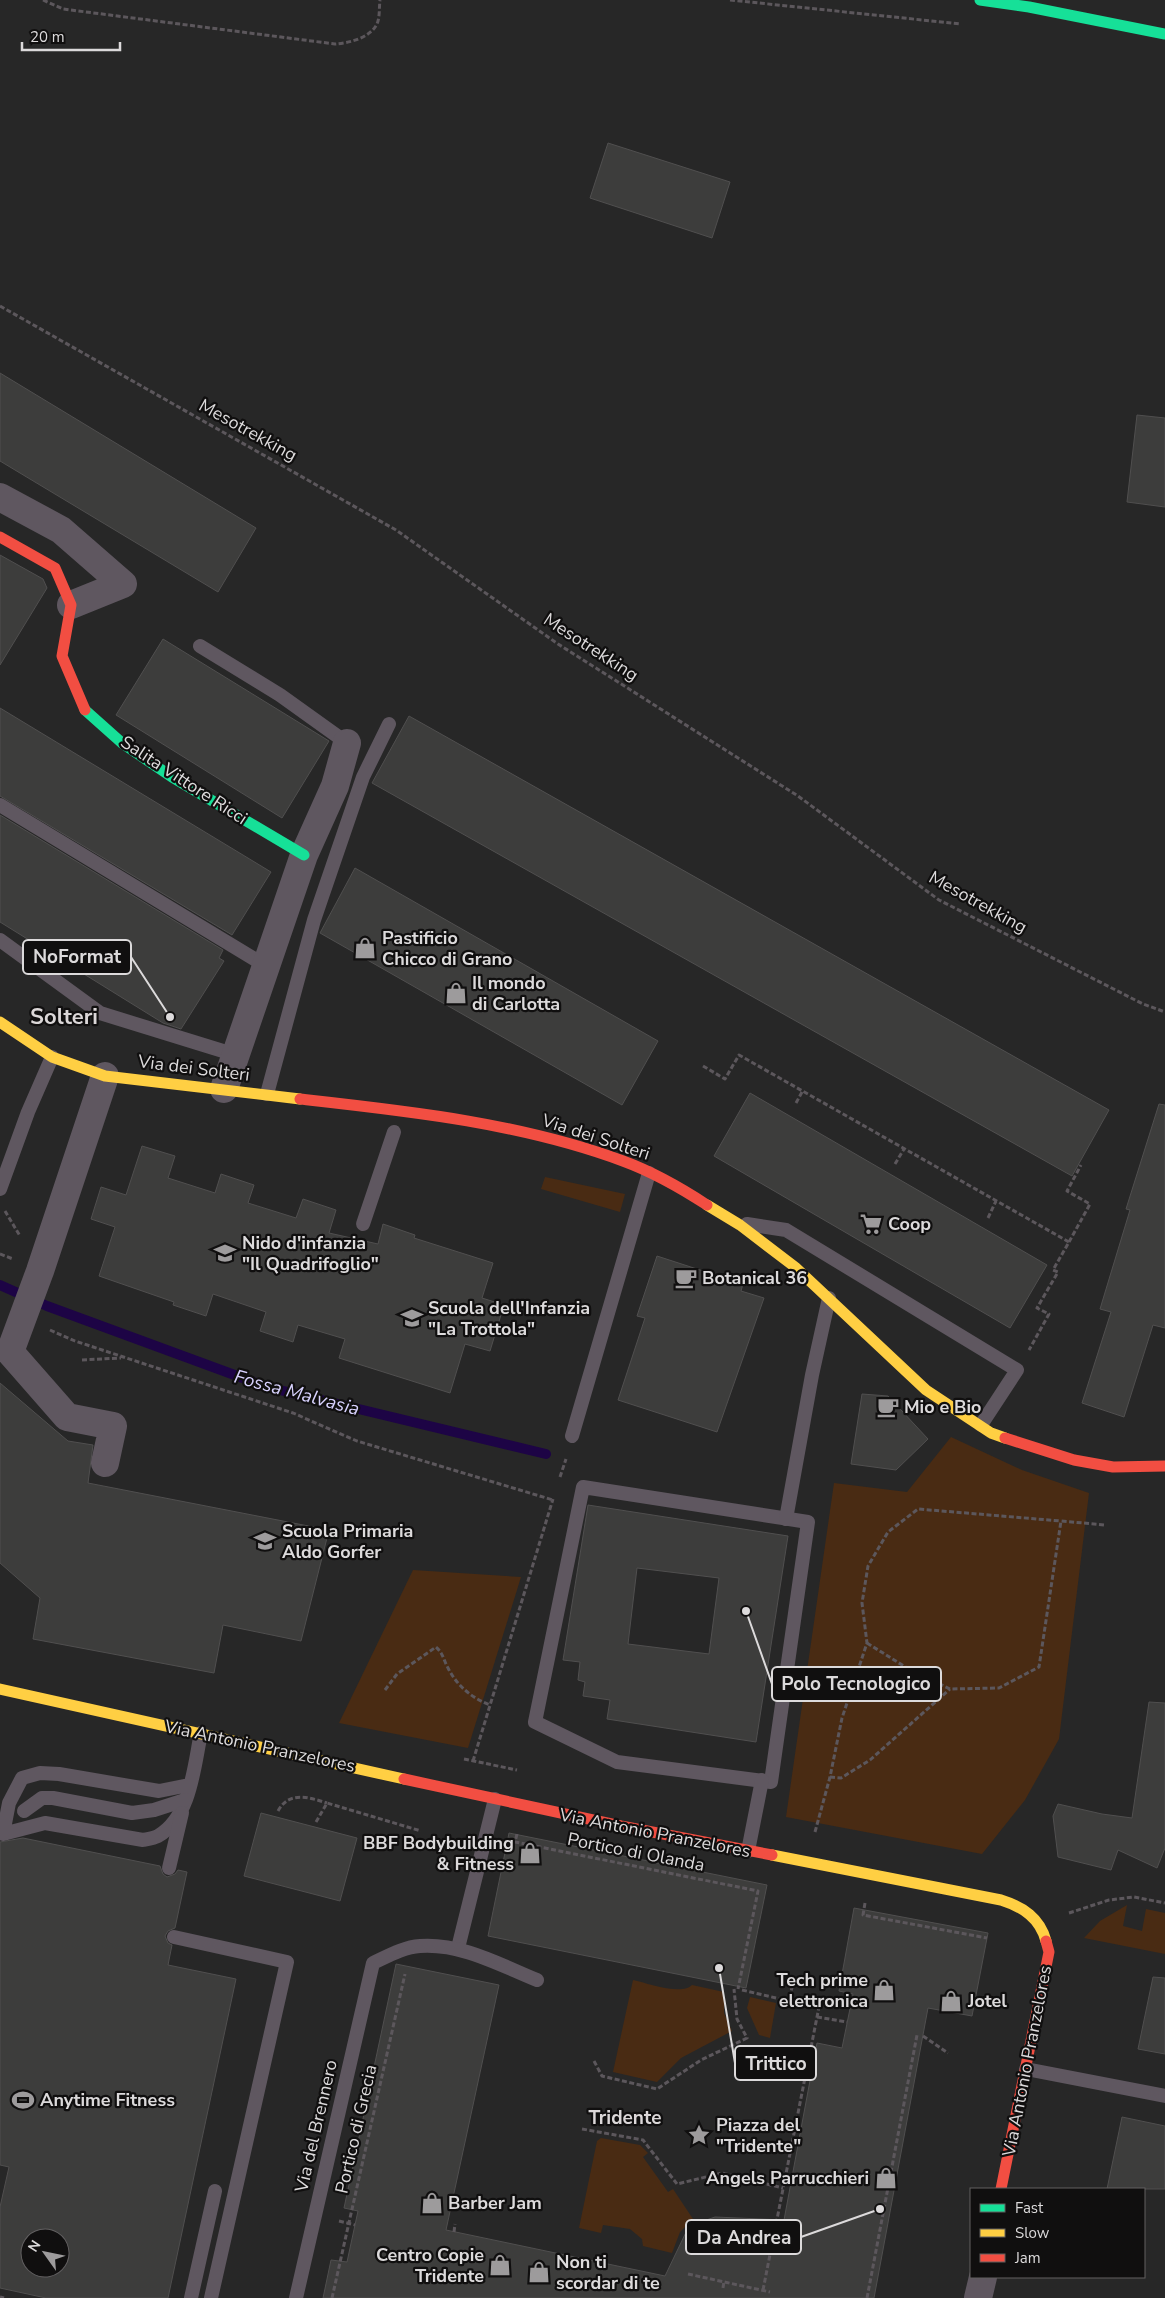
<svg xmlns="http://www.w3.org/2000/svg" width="1165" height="2298" font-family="'Nunito Sans',sans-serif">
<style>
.green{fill:#492b13}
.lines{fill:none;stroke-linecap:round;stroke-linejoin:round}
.stream{stroke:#1d0445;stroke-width:10}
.building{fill:#3d3d3c;stroke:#504f4f;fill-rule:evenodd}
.path{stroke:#5c575c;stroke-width:3;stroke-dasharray:5 2.5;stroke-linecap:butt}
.lane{stroke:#5f5760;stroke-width:14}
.street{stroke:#5f5760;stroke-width:28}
.fast{stroke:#16e098;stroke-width:11}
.slow{stroke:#ffcf43;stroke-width:11}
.jam{stroke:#f24e42;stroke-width:11}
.labels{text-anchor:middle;stroke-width:4.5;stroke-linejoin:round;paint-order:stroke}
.street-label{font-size:18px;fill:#dcdadb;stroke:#100f0f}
.poi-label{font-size:18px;font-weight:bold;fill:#dcdadb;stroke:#100f0f;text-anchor:start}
.water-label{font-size:19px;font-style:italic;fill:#d7d1fd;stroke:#100f0f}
.neighbourhood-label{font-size:19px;font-weight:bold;fill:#dbd7d8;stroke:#100f0f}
.district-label{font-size:22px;font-weight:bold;fill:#dbd7d8;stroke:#100f0f}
.leader{fill:none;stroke:#dcdadb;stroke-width:2}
.callout-dot{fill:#dcdadb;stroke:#100f0f;stroke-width:2}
.callout{fill:#100f0f;stroke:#dcdadb;stroke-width:2}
.callout-label{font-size:19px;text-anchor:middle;font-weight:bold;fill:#dcdadb}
</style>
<rect width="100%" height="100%" fill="#272727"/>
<g class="green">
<path d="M545 1177 625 1194 620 1212 541 1189Z"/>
<path d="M951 1437 1022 1470 1089 1493 1059 1739 1025 1800 982 1854 786 1817 834 1483 907 1492Z"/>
<path d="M413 1570 521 1577 468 1748 339 1723Z"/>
<path d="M1127 1905 1123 1926 1142 1931 1146 1909 1165 1913V1954L1084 1938 1100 1921Z"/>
<path d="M633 1980C647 1983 682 1996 692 1985L724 1992V2013L732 2031 681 2058 657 2082 613 2072Z"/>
<path d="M750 1997 776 2003 770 2038 759 2035 747 2008Z"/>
<path d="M601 2138 640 2145 648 2153 643 2157 668 2192 673 2189 693 2219 680 2232 672 2253 643 2246 642 2239 630 2229 603 2225 601 2233 579 2228 597 2141Z"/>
</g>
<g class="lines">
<path class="stream" d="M0 1285 47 1306 267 1387 546 1454"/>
</g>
<g class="building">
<path d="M608 143 730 182 712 238 590 198Z"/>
<path d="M0 373 256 528 218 592 0 461Z"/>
<path d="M1137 415 1165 418V507L1127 502Z"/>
<path d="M0 555 43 579 47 588 0 665Z"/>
<path d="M163 639 329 741 282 818 116 715Z"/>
<path d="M0 708 271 872 232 935 0 796Z"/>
<path d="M409 716 1109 1110 1072 1176 372 783Z"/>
<path d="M0 815 223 950 219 958 224 961 181 1029 163 1023 0 922Z"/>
<path d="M355 868 658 1041 622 1105 320 933Z"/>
<path d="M750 1093 1047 1265 1010 1328 714 1156Z"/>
<path d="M1159 1104 1165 1105V1328L1153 1325 1124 1417 1082 1403 1111 1312 1100 1309 1130 1210 1126 1209Z"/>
<path d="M142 1146 175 1156 168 1178 215 1193 221 1174 254 1185 248 1203 296 1218 303 1199 336 1210 329 1233 378 1244 383 1224 415 1235 414 1238 493 1263 482 1298 504 1305 490 1351 465 1344 450 1393 339 1358 345 1339 298 1325 293 1342 260 1331 266 1312 213 1294 206 1316 173 1305 174 1302 99 1276 115 1227 91 1219 101 1187 126 1195Z"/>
<path d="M657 1256 743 1284 741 1291 764 1298 717 1432 618 1400 645 1318 637 1316Z"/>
<path d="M0 1383 68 1441 93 1445 88 1483 329 1530 301 1641 223 1625 214 1673 33 1639 40 1598 0 1563Z"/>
<path d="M862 1394 888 1396 928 1439 896 1470 851 1464Z"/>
<path d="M588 1505 788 1536 756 1742 607 1719 610 1700 583 1696 585 1682 578 1680 580 1662 563 1660ZM637 1568 719 1578 709 1654 628 1644Z"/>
<path d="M1149 1702 1165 1703V1848L1157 1868 1118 1850 1111 1870 1058 1857 1053 1816 1058 1804 1102 1814 1132 1818Z"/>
<path d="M261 1813 357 1838 340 1901 244 1876Z"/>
<path d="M509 1833 767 1885 746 1988 488 1936Z"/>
<path d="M23 1838 160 1866 163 1874 167 1877 175 1874 178 1870 187 1872 175 1928 168 1931 165 1936 168 1943 172 1945 168 1965 236 1979 168 2298H46L0 2288V2207L9 2167 0 2165V1842ZM30 2238H60V2268H30Z"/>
<path d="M854 1908 988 1933 972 2016 928 2008 874 2298H323L331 2260 347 2262 358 2211 344 2208 396 1964 499 1985 446 2230 665 2276 689 2226 715 2217 784 2220 817 2043 842 2048 853 1994 839 1991Z"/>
<path d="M1153 1977 1165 1978V2054L1138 2049Z"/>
<path d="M1122 2117 1165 2126V2189H1107Z"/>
</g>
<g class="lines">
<g class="path">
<path d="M43 0 63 9 335 44C349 43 370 38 377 24 380 17 379 8 380 0"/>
<path d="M730 0 961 24"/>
<path d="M0 306 396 530 558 644 798 796 939 900 1143 1004 1165 1012"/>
<path d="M703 1066 725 1079 739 1055 1069 1242 1053 1270 1058 1272 1037 1308 1049 1314 1029 1350"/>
<path d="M796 1103 802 1092"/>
<path d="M895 1164 904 1149"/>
<path d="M5 1211 20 1236"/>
<path d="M988 1218 996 1201"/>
<path d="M1069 1242 1090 1204 1067 1191 1081 1165"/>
<path d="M0 1254 13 1259"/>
<path d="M50 1330 75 1341 293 1413 357 1441 553 1500"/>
<path d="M82 1360 121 1358"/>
<path d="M560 1477 566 1459"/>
<path d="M867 1643 907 1668 950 1689 999 1688 1039 1667 1061 1521 1105 1525"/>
<path d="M385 1690 397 1674 436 1647C443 1653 444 1661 448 1668 457 1686 472 1698 490 1705"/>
<path d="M464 1759 517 1770"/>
<path d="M473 1761 553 1499"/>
<path d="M830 1777 841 1778 870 1760 950 1689"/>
<path d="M278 1811C289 1791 308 1797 327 1803"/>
<path d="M316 1822 327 1803 421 1831"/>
<path d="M815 1832 830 1777 842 1718 867 1643 862 1603 868 1566 888 1532 918 1509 1061 1521"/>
<path d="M517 1834 515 1842 758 1891 738 1989"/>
<path d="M865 1903 863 1915 987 1938"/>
<path d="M1069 1913 1109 1900 1134 1897 1165 1903"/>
<path d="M742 1990 789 2001"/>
<path d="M817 2017 847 2022"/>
<path d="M923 2036 948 2053"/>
<path d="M594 2061 602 2076 657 2089 701 2060 747 2038 737 2019 734 1989"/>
<path d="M582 2129 643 2140 677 2184 722 2173 783 2188"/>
<path d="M339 2221 355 2225"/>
<path d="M454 2232 455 2224"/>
<path d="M688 2274 770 2292"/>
<path d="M723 2288 724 2281"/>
<path d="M763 2290 819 2007 789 2001 794 1978"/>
<path d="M0 2297 4 2298"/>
<path d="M332 2298 405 1974"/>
<path d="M867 2298 917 2035"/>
</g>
<g class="lane">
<path d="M200 646 280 695 347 743"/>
<path d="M0 805 266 966"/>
<path d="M0 940 100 1013 236 1055"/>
<path d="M267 1094 314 920 363 777 389 724"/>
<path d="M0 1189 28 1112 52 1057"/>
<path d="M363 1224 394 1132"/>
<path d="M747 1224 786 1230 1017 1370 981 1425"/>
<path d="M572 1436 649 1173"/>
<path d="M583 1487 808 1522 771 1782 617 1762 535 1722Z"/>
<path d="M786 1519 812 1375 829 1298"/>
<path d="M189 1785 159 1791 59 1774 40 1773 22 1778 9 1803 3 1834 45 1823 143 1840C148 1839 154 1838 158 1836 191 1817 194 1766 201 1733"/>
<path d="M24 1811 42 1798H53L132 1813 154 1810 185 1800"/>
<path d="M748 1851 762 1780"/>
<path d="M169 1868 182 1813"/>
<path d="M174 1937 287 1962 211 2298"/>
<path d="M458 1948 495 1799"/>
<path d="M1026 2069 1165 2096"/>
<path d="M191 2298 215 2191"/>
<path d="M296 2298 373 1963C388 1956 404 1947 420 1946 461 1943 500 1965 537 1980"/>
</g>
<g class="street">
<path d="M0 497 61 530 123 584 71 605"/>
<path d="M105 1076 40 1271 10 1352 67 1417 113 1426 105 1463"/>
<path d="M224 1089 304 855 335 786 347 743"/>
<path d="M978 2298 983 2277"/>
</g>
<g class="fast">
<path d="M980 0 1029 7 1165 34"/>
<path d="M85 710 122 743 172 777 304 855"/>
</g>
<g class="slow">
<path d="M0 1022 52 1057 105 1076 300 1099"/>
<path d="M707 1205 740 1225 795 1267 926 1390 991 1433 1005 1438"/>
<path d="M0 1689 404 1779"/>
<path d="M772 1855 1001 1900C1023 1907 1040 1918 1046 1941"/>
</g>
<g class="jam">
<path d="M0 537 55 568 71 605 62 656 85 710"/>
<path d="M300 1099C408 1111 521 1123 623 1161 653 1172 681 1188 707 1205"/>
<path d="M1005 1438 1074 1460 1113 1467 1165 1466"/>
<path d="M404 1779 621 1826 772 1855"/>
<path d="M1001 2189 1049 1952 1046 1941"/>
</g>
</g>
<defs>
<g id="shop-bare" transform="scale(1.725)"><path d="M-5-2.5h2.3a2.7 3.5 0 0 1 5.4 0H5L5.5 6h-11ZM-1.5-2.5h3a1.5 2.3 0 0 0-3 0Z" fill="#9d9b9c" stroke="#100f0f" stroke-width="2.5" paint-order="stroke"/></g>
<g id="supermarket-bare" transform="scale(1.725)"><path d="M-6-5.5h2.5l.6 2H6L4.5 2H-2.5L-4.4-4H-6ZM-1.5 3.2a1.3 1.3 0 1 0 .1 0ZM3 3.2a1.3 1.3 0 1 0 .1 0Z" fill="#9d9b9c" stroke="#100f0f" stroke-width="2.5" paint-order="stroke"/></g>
<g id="school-bare" transform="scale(1.725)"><path d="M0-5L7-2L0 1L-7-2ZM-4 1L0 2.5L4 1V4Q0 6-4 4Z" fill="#9d9b9c" stroke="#100f0f" stroke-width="2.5" paint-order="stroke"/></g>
<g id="cafe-bare" transform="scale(1.725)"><path d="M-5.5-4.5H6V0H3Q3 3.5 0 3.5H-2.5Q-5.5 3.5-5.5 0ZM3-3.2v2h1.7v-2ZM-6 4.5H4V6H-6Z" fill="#9d9b9c" stroke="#100f0f" stroke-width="2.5" paint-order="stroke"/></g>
<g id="stadium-bare" transform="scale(1.725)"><path d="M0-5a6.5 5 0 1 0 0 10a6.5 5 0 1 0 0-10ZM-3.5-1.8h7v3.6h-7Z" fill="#9d9b9c" stroke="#100f0f" stroke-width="2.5" paint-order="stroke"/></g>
<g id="sight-bare" transform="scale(1.725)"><path d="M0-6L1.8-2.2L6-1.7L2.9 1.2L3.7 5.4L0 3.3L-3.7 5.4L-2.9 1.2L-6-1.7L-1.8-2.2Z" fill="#9d9b9c" stroke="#100f0f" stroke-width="2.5" paint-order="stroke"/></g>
</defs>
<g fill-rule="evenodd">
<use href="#shop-bare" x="365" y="948"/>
<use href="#shop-bare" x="456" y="993"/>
<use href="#supermarket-bare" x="871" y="1224"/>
<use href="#school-bare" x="225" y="1253"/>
<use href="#cafe-bare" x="686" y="1278"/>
<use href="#school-bare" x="412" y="1318"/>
<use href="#cafe-bare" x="888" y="1407"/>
<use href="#school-bare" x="265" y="1541"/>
<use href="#shop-bare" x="530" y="1853"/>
<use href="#shop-bare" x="884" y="1990"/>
<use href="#shop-bare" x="951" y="2001"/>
<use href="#stadium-bare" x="23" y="2100"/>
<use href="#sight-bare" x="699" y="2135"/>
<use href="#shop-bare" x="886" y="2178"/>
<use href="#shop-bare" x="432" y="2203"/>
<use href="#shop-bare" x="500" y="2265"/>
<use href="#shop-bare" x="539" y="2272"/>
</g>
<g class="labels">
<g class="street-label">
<text transform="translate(248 430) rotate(29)" y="6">Mesotrekking</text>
<text transform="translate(591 647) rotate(33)" y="6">Mesotrekking</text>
<text transform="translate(184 780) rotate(33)" y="6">Salita Vittore Ricci</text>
<text transform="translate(978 902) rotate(29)" y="6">Mesotrekking</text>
<text transform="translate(194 1068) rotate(7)" y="6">Via dei Solteri</text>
<text transform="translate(596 1137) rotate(18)" y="6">Via dei Solteri</text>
<text transform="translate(260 1746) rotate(12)" y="6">Via Antonio Pranzelores</text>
<text transform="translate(655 1833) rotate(11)" y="6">Via Antonio Pranzelores</text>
<text transform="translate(636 1852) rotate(11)" y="6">Portico di Olanda</text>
<text transform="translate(1027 2061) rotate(-79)" y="6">Via Antonio Pranzelores</text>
<text transform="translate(316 2126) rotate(-77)" y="6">Via del Brennero</text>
<text transform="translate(356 2129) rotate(-77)" y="6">Portico di Grecia</text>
</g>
<g class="poi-label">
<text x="382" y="944">Pastificio<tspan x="382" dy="21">Chicco di Grano</tspan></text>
<text x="472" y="989">Il mondo<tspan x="472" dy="21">di Carlotta</tspan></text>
<text x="888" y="1230">Coop</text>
<text x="242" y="1249">Nido d'infanzia<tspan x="242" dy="21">"Il Quadrifoglio"</tspan></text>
<text x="702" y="1284">Botanical 36</text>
<text x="428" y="1314">Scuola dell'Infanzia<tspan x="428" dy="21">"La Trottola"</tspan></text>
<text x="904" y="1413">Mio e Bio</text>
<text x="282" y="1537">Scuola Primaria<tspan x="282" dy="21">Aldo Gorfer</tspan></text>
<text x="514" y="1849" text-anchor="end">BBF Bodybuilding<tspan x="514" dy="21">&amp; Fitness</tspan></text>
<text x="868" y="1986" text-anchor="end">Tech prime<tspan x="868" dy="21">elettronica</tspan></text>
<text x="968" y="2007">Jotel</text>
<text x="40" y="2106">Anytime Fitness</text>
<text x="716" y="2131">Piazza del<tspan x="716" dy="21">"Tridente"</tspan></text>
<text x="869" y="2184" text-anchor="end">Angels Parrucchieri</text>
<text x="448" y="2209">Barber Jam</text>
<text x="484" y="2261" text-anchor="end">Centro Copie<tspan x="484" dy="21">Tridente</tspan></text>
<text x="556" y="2268">Non ti<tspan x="556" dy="21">scordar di te</tspan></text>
</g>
<g class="water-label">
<text transform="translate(297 1392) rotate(15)" y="7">Fossa Malvasia</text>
</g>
<g class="neighbourhood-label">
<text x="625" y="2124">Tridente</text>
</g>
<g class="district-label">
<text x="64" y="1024">Solteri</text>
</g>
</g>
<path class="leader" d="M170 1017L131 957M746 1611L772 1684M719 1968L735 2063M880 2209L801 2237"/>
<g class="callout-dot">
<circle cx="170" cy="1017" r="5"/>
<circle cx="746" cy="1611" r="5"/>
<circle cx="719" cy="1968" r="5"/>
<circle cx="880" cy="2209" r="5"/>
</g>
<g class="callout">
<rect x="23" y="940" width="108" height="34" rx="5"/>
<rect x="772" y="1667" width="169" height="34" rx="5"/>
<rect x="735" y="2046" width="81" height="34" rx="5"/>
<rect x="686" y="2220" width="115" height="34" rx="5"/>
</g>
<g class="callout-label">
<text x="77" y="963">NoFormat</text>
<text x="856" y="1690">Polo Tecnologico</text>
<text x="776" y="2070">Trittico</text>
<text x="744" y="2244">Da Andrea</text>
</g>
<rect x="970" y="2188" width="175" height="90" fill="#100f0f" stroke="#626061"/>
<rect x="980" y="2204" width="25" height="8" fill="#16e098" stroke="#626061"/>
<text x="1015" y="2213" font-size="15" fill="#dcdadb">Fast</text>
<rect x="980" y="2229" width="25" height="8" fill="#ffcf43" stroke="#626061"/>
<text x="1015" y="2238" font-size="15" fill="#dcdadb">Slow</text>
<rect x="980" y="2254" width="25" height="8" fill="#f24e42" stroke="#626061"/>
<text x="1015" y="2263" font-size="15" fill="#dcdadb">Jam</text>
<g transform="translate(45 2253) rotate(303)"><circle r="24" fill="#100f0f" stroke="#626061"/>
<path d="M0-4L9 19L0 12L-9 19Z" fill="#9d9b9c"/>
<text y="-8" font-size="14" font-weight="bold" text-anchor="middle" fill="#dcdadb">N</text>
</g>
<path d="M22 42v8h98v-8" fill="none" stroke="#dcdadb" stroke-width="2.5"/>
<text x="30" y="42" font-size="15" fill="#dcdadb" stroke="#100f0f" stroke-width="4" paint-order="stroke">20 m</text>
</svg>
